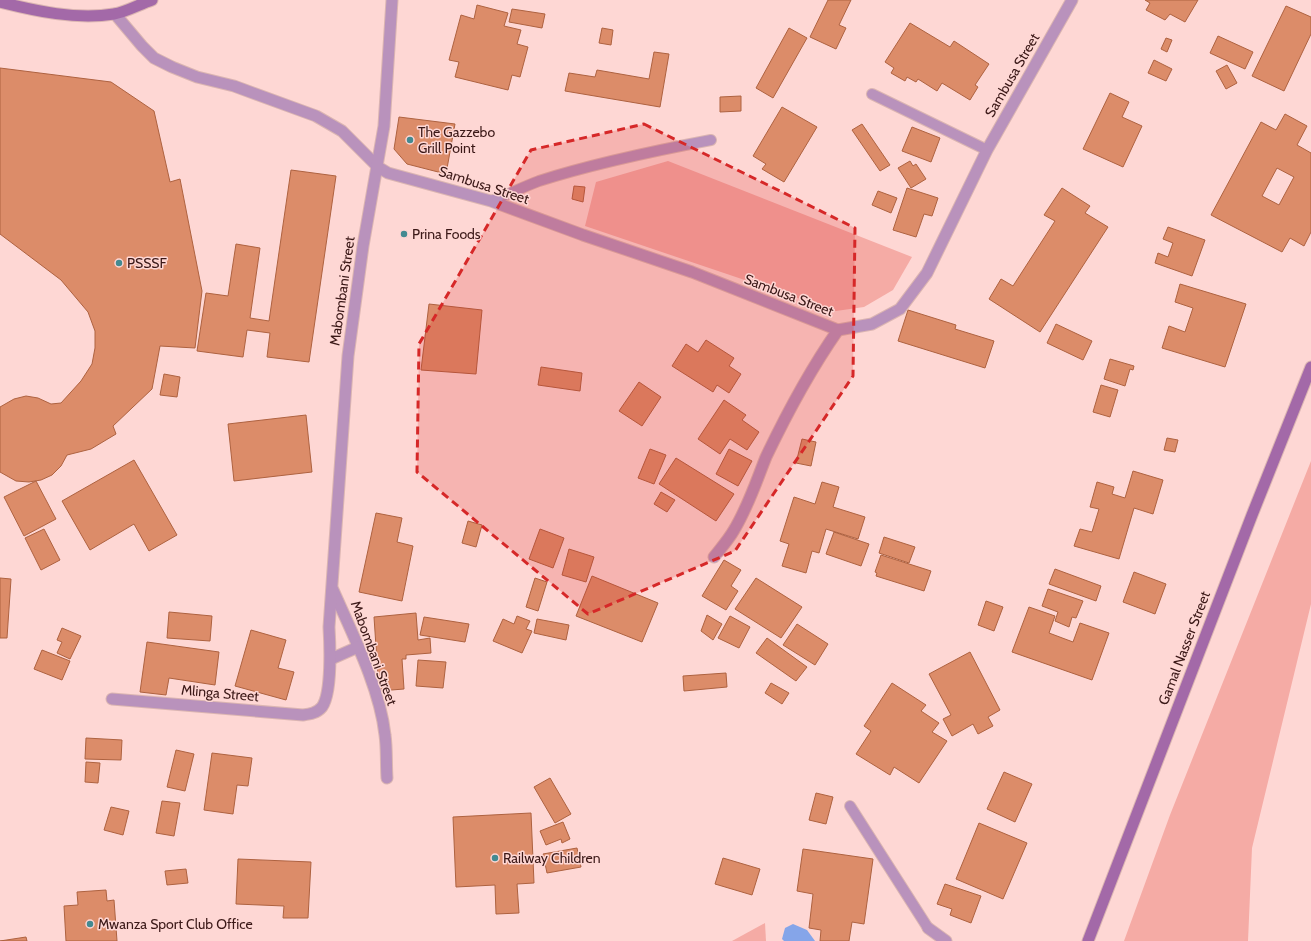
<svg xmlns="http://www.w3.org/2000/svg" width="1311" height="941" font-family="Cabin,sans-serif">
<style>
.green{fill:#f5aba5}
.water{fill:#85a5e9}
.building{fill:#dc8c69;stroke:#ae6240;fill-rule:evenodd}
.lines{fill:none;stroke-linecap:round;stroke-linejoin:round}
.service-casing{stroke:#dbb5b2;stroke-width:12}
.minor-casing{stroke:#dbb5b2;stroke-width:13}
.secondary-casing{stroke:#dbb5b2;stroke-width:13}
.service{stroke:#b992bc;stroke-width:10}
.minor{stroke:#b992bc;stroke-width:11}
.secondary{stroke:#a369a8;stroke-width:11}
.marked{fill:#d62828;fill-opacity:0.2;stroke:#d62828;stroke-width:3;stroke-dasharray:8 5;stroke-linejoin:round}
.poi-dot{fill:#438a91;stroke:#fed7d4;stroke-width:1.5}
.labels{text-anchor:middle;stroke-width:3;stroke-linejoin:round;paint-order:stroke}
.street-label{font-size:14px;fill:#3b1817;stroke:#fed7d4}
.poi-label{font-size:14px;fill:#3b1817;stroke:#fed7d4;text-anchor:start}
</style>
<rect width="100%" height="100%" fill="#fed7d4"/>
<g class="green">
<path d="M668 161 912 257 893 290 864 307 836 311 585 226 596 182Z"/>
<path d="M1311 461V604L1252 848 1248 941H1124L1170 815Z"/>
<path d="M765 923 766 941H732Z"/>
</g>
<path class="water" d="M793 924 807 930 815 941H784L782 939 785 928Z"/>
<g class="building">
<path d="M828 0H851L839 25 846 28 836 49 810 37Z"/>
<path d="M1145 0H1198L1185 22 1170 14 1165 20 1146 10 1150 3Z"/>
<path d="M477 5 508 13 504 26 521 30 517 44 528 47 520 77 512 75 508 90 455 77 459 62 449 60 461 15 474 19Z"/>
<path d="M1286 6 1311 17V34L1284 91 1252 76Z"/>
<path d="M512 9 545 14 542 28 509 22Z"/>
<path d="M910 23 950 47 954 41 989 64 975 85 978 87 970 100 942 83 937 91 918 79 916 82 907 77 905 81 891 73 894 68 885 62Z"/>
<path d="M602 28 613 30 611 45 599 43Z"/>
<path d="M789 28 807 38 773 98 756 88Z"/>
<path d="M1218 36 1253 52 1245 69 1210 53Z"/>
<path d="M1166 38 1172 40 1167 52 1161 49Z"/>
<path d="M654 52 669 54 660 107 565 91 569 73 595 77 597 70 649 79Z"/>
<path d="M1154 60 1172 69 1166 81 1148 73Z"/>
<path d="M1227 65 1237 83 1226 89 1216 71Z"/>
<path d="M0 68 111 82 154 111 170 182 180 179 202 291 195 348 160 346 152 389 113 426 116 434 91 449 67 455 61 466 52 475 41 480 29 482 16 481 0 472V407L14 399 26 396 38 398 51 404 61 403 81 381 92 364 95 348V331L88 312 61 280 0 234Z"/>
<path d="M1110 93 1129 102 1122 117 1142 126 1123 167 1083 149Z"/>
<path d="M741 96V111L720 112V97Z"/>
<path d="M782 107 817 127 784 182 762 169 766 164 753 156Z"/>
<path d="M1285 114 1307 126 1297 145 1311 153V232L1304 246 1290 238 1282 252 1211 215 1261 122 1276 130ZM1277 168 1294 177 1279 205 1262 196Z"/>
<path d="M399 117 455 124 446 174 407 164 394 149Z"/>
<path d="M862 124 890 165 880 171 852 130Z"/>
<path d="M912 127 940 138 931 162 902 151Z"/>
<path d="M910 161 913 166 916 164 926 179 911 188 898 168Z"/>
<path d="M291 170 336 176 309 362 267 357 270 333 247 330 243 357 197 351 206 293 228 296 236 244 260 248 250 318 269 321Z"/>
<path d="M574 186 585 187 583 202 572 199Z"/>
<path d="M907 188 938 198 932 216 924 214 916 237 893 230Z"/>
<path d="M1062 188 1090 206 1085 213 1108 227 1040 332 989 299 1001 279 1013 286 1055 221 1044 215Z"/>
<path d="M878 191 897 198 891 213 872 205Z"/>
<path d="M1168 227 1205 240 1192 276 1155 263 1158 253 1168 257 1173 243 1163 239Z"/>
<path d="M1180 284 1246 304 1225 367 1162 348 1169 326 1185 332 1193 308 1175 302Z"/>
<path d="M429 304 482 310 476 374 421 370Z"/>
<path d="M908 310 956 325 955 329 994 341 985 368 898 341Z"/>
<path d="M1056 324 1092 341 1083 360 1047 343Z"/>
<path d="M706 340 734 358 729 366 741 374 729 393 717 385 713 392 672 366 686 344 698 352Z"/>
<path d="M1110 359 1134 366 1133 370 1130 369 1125 386 1104 379Z"/>
<path d="M541 367 582 373 580 391 538 385Z"/>
<path d="M164 374 180 377 177 397 160 395Z"/>
<path d="M639 382 661 397 642 426 619 411Z"/>
<path d="M1101 385 1118 390 1110 417 1093 412Z"/>
<path d="M724 400 746 415 742 420 759 432 747 450 730 439 720 454 698 439Z"/>
<path d="M306 415 312 472 234 481 228 424Z"/>
<path d="M1167 438 1178 440 1175 452 1164 450Z"/>
<path d="M802 439 816 442 811 466 796 463Z"/>
<path d="M650 449 666 455 654 484 638 478Z"/>
<path d="M729 449 752 461 738 486 716 474Z"/>
<path d="M676 458 734 494 716 521 659 484Z"/>
<path d="M134 460 177 535 149 551 134 524 90 550 62 501Z"/>
<path d="M1133 471 1163 480 1153 514 1134 508 1119 559 1074 546 1080 529 1092 532 1099 509 1090 507 1097 482 1114 487 1112 494 1125 498Z"/>
<path d="M36 481 56 519 24 536 4 497Z"/>
<path d="M822 482 839 487 833 507 865 517 858 539 826 529 819 553 812 551 806 573 782 566 789 544 780 541 794 497 815 504Z"/>
<path d="M661 492 675 500 667 512 654 504Z"/>
<path d="M376 513 402 518 397 542 413 546 402 601 359 592Z"/>
<path d="M468 521 482 525 476 547 462 543Z"/>
<path d="M44 529 60 560 41 570 25 538Z"/>
<path d="M540 529 564 538 553 568 529 559Z"/>
<path d="M834 532 869 544 861 566 826 554Z"/>
<path d="M884 537 915 547 909 563 879 553Z"/>
<path d="M569 549 594 557 586 582 562 575Z"/>
<path d="M881 555 931 571 924 591 876 576 877 573 875 572Z"/>
<path d="M724 560 741 570 731 586 738 591 726 610 702 596Z"/>
<path d="M1055 569 1101 586 1096 601 1049 584Z"/>
<path d="M1134 572 1166 584 1155 614 1123 602Z"/>
<path d="M592 576 658 603 642 642 576 616Z"/>
<path d="M0 578 11 579 7 638H0Z"/>
<path d="M535 578 547 582 538 611 526 607Z"/>
<path d="M756 578 802 607 781 638 735 609Z"/>
<path d="M1048 589 1083 601 1076 618 1072 617 1069 627 1055 621 1058 612 1042 606Z"/>
<path d="M986 601 1003 607 994 631 978 625Z"/>
<path d="M1029 607 1055 616 1049 633 1073 642 1080 623 1109 633 1092 680 1012 652Z"/>
<path d="M169 612 212 616 210 641 167 638Z"/>
<path d="M416 613 418 640 430 638 431 653 406 655V659H402L404 689 379 691 374 617Z"/>
<path d="M707 615 722 624 713 640 701 631Z"/>
<path d="M517 616 530 621 526 629 532 631 522 653 493 641 503 619 514 624Z"/>
<path d="M730 616 750 627 739 648 718 638Z"/>
<path d="M424 617 469 624 465 642 420 635Z"/>
<path d="M537 619 569 625 566 640 534 633Z"/>
<path d="M797 624 828 644 815 665 783 645Z"/>
<path d="M62 628 81 636 70 659 57 653 62 642 57 640Z"/>
<path d="M251 630 286 640 278 668 294 672 286 700 235 686Z"/>
<path d="M767 638 807 667 796 681 756 653Z"/>
<path d="M147 642 219 652 215 685 169 678 166 695 140 692Z"/>
<path d="M42 650 70 661 62 680 34 669Z"/>
<path d="M970 652 1000 710 988 717 993 726 978 734 973 724 952 736 943 719 951 715 929 674Z"/>
<path d="M418 660 446 662 443 688 416 686Z"/>
<path d="M726 673 727 687 684 691 683 676Z"/>
<path d="M771 683 789 693 782 704 765 693Z"/>
<path d="M892 683 926 705 921 711 939 723 932 732 947 741 919 783 894 767 890 775 856 754 871 731 864 726Z"/>
<path d="M86 738 122 740 121 760 85 759Z"/>
<path d="M176 750 194 754 185 791 167 787Z"/>
<path d="M212 753 252 758 248 786 237 785 233 814 204 810Z"/>
<path d="M86 762 100 763 98 783 85 782Z"/>
<path d="M1004 772 1032 784 1015 822 987 809Z"/>
<path d="M550 778 571 814 555 823 534 787Z"/>
<path d="M816 793 833 797 826 824 809 820Z"/>
<path d="M162 801 180 803 174 836 156 833Z"/>
<path d="M111 807 129 811 123 835 104 830Z"/>
<path d="M531 813 534 883 517 884 519 913 496 914 495 885 456 887 453 817Z"/>
<path d="M563 822 570 839 562 843 561 839 546 845 540 831Z"/>
<path d="M979 823 1027 843 1003 899 956 879Z"/>
<path d="M577 848 581 867 547 873 543 854Z"/>
<path d="M803 849 873 859 864 924 852 922 849 941H820L821 930 809 928 813 894 797 891Z"/>
<path d="M723 858 760 869 752 895 715 884Z"/>
<path d="M238 859 311 862 308 918H283L284 906 236 904Z"/>
<path d="M186 869 188 883 167 885 165 871Z"/>
<path d="M945 884 981 896 971 923 950 915 952 909 937 904Z"/>
<path d="M106 890 107 901 114 900 117 941H66L64 906 78 905 77 892Z"/>
<path d="M26 937 27 941H0Z"/>
</g>
<g class="lines">
<g class="service-casing">
<g id="service">
<path d="M872 94 987 150"/>
<path d="M491 201C507 195 523 187 539 181 595 163 653 151 711 140"/>
<path d="M850 806 928 928"/>
</g>
</g>
<g class="minor-casing">
<g id="minor">
<path d="M115 14 142 46 154 58 172 67 197 77 234 86 316 116 342 131 378 167 388 173 491 201 583 235 692 272 838 330 872 324 900 309 927 273 987 150 1072 0"/>
<path d="M714 557C721 548 729 539 734 530 748 507 756 482 766 457 787 413 810 370 838 330"/>
<path d="M333 590C352 633 380 688 385 735 387 749 386 764 387 778"/>
<path d="M331 659 358 647"/>
<path d="M112 699 303 715C310 714 317 713 322 707 332 693 330 644 329 627L348 356 363 246 384 126 392 0"/>
<path d="M928 928 946 941"/>
</g>
</g>
<g class="secondary-casing">
<g id="secondary">
<path d="M0 2C36 11 76 20 114 14 126 12 140 4 152 0"/>
<path d="M1088 941 1252 515 1311 367"/>
</g>
</g>
<use href="#service" class="service"/>
<use href="#minor" class="minor"/>
<use href="#secondary" class="secondary"/>
</g>
<path class="marked" d="M644 124 855 228 853 376 735 551 588 614 417 472 419 344 531 150Z"/>
<g class="poi-dot">
<circle cx="410" cy="140" r="4"/>
<circle cx="404" cy="234" r="4"/>
<circle cx="119" cy="263" r="4"/>
<circle cx="495" cy="858" r="4"/>
<circle cx="90" cy="924" r="4"/>
</g>
<g class="labels">
<g class="street-label">
<text transform="translate(1012 75) rotate(-60)" y="5">Sambusa Street</text>
<text transform="translate(484 185) rotate(18)" y="5">Sambusa Street</text>
<text transform="translate(342 291) rotate(-82)" y="5">Mabombani Street</text>
<text transform="translate(789 295) rotate(21)" y="5">Sambusa Street</text>
<text transform="translate(1184 648) rotate(-69)" y="5">Gamal Nasser Street</text>
<text transform="translate(374 653) rotate(70)" y="5">Mabombani Street</text>
<text transform="translate(220 693) rotate(5)" y="5">Mlinga Street</text>
</g>
<g class="poi-label">
<text x="418" y="137">The Gazzebo<tspan x="418" dy="16">Grill Point</tspan></text>
<text x="412" y="239">Prina Foods</text>
<text x="127" y="268">PSSSF</text>
<text x="503" y="863">Railway Children</text>
<text x="98" y="929">Mwanza Sport Club Office</text>
</g>
</g>
</svg>
